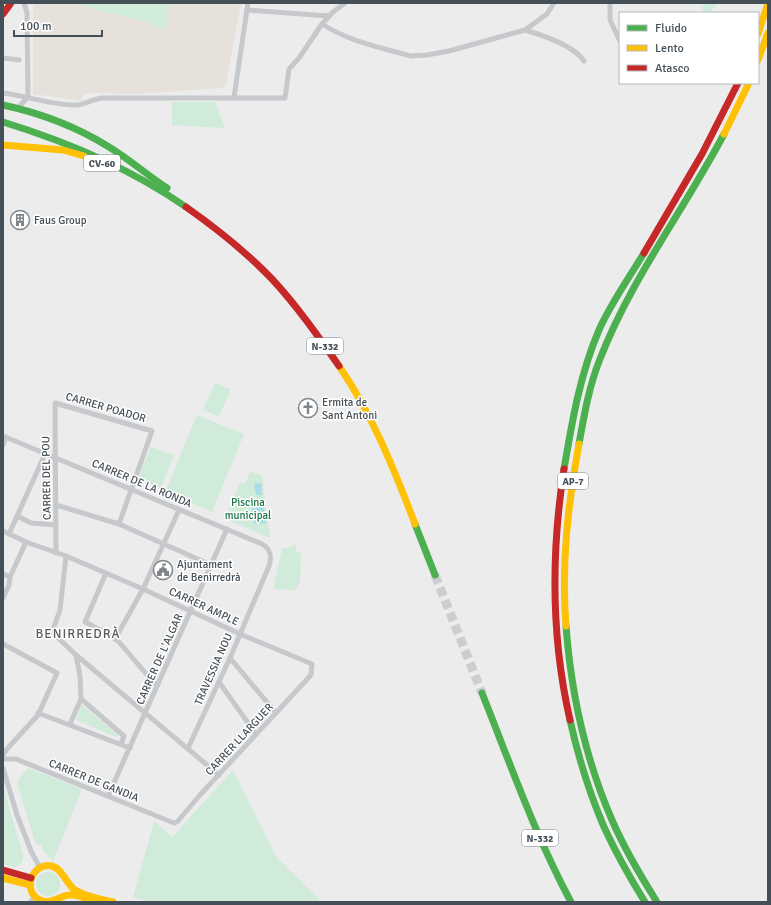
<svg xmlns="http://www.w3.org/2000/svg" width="771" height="905" font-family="Signika,sans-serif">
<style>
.commercial{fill:#e6e2db}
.green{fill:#d0ebda}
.water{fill:#a6dde8}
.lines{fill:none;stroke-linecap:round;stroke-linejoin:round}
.highway-tunnel{stroke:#cbcdce;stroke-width:9;stroke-dasharray:9 4.5;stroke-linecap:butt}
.street{stroke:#c6c8cb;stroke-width:5}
.fast{stroke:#4caf50;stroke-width:7}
.slow{stroke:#ffc107;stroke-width:7}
.jam{stroke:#c62828;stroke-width:7}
.labels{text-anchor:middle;stroke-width:3;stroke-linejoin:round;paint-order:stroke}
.shield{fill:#fff;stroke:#7c8489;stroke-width:1}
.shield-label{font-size:10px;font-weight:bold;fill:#444f57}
.poi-label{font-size:11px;fill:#444f57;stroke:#fff;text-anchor:start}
.street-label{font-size:11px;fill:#444f57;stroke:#fff}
.park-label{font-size:11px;fill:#1a7444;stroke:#fff}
.quarter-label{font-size:13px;letter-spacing:1px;fill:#585c60;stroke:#fff}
</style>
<rect width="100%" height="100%" fill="#edecec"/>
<path class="commercial" d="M33 3H241L226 84 222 88 138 94 97 93 83 94V101L33 94Z"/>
<g class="green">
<path d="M70 3H170L165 30 151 26V23Z"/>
<path d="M707 3H719L709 13H706L701 8Z"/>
<path d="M172 102H215L225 128 172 125Z"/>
<path d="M215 383 231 389 219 416 203 410Z"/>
<path d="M197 415 244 434 212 512 165 492Z"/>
<path d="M151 447 174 455 161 488 142 481 139 476Z"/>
<path d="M250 472 262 475 270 538 225 519 240 482 245 484Z"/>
<path d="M296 545V552L301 553 300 584H298L296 590H293L285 589 281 590 273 588 282 549Z"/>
<path d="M82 705 118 735 116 737 76 720Z"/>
<path d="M28 768 82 789 53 861 44 851 40 844 37 845 34 839 17 782Z"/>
<path d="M233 770 277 858 319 899V902H151L133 897 154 821 172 837Z"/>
<path d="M3 787 23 855C24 861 21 865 15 867L3 864Z"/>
<circle cx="48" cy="884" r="12"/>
</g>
<g class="water">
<path d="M261 483 262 495H256L254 484Z"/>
<path d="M263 501 266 523 254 524 251 502Z"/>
</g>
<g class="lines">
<path class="highway-tunnel" d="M435 575 482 693"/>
<g class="street">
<path d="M24 3 27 13 28 97"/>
<path d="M554 3 547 14 525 30C542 35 574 46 584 61"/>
<path d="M610 3V20L620 41"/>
<path d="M247 10 329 16"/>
<path d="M322 24C348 41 381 48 411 56L427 55 449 51 525 30"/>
<path d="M3 58 19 60"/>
<path d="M3 93C28 96 53 106 78 105 86 104 93 99 102 98H285L289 69 299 58 322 24 333 12 345 3"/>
<path d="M234 97 248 3"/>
<path d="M17 109 28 97"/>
<path d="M3 436 262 544C271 549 272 556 269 566L230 658 188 748"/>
<path d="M3 445 6 437"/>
<path d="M56 505 119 524 211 565"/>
<path d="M17 516 31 523 56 525"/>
<path d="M3 531 26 542 66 556 143 589 240 634 312 664 311 675 200 795 177 822 174 823 16 759H5"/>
<path d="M9 534 45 454"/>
<path d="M56 553 55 403 152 431 119 524"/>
<path d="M66 556 60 610 52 632 76 655 219 775"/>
<path d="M106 573 85 622 110 635 119 642 154 683 158 685"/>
<path d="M3 574 10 577"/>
<path d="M3 598 9 585 10 577 26 542"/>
<path d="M115 639 143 589 179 510"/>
<path d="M3 644 57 673 38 715 6 750 3 755"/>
<path d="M76 655 80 676 81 699"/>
<path d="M230 658 276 713"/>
<path d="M219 682 256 734"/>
<path d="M38 713 130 748"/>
<path d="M70 724 81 699 124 736 121 744"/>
<path d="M3 768 17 815 31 851 40 868"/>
<path d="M108 796 227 529"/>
<path d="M30 902 35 897"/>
</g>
<g class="fast">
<path d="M3 105C40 113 77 127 109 147 129 159 147 175 167 188"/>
<path d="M3 122C68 142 130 168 186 207"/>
<path d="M579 444C584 416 589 386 600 359 631 279 684 210 724 134"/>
<path d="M564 469C572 422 580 374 599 330 611 303 629 278 644 253"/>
<path d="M415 524 435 575"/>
<path d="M566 626C571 692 585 758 612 820 624 848 640 875 657 902"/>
<path d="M482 693C510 763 535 835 571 902"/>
<path d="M570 720C578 756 589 792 604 827 616 853 630 878 645 902"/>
</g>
<g class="slow">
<path d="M758 34 768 3"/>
<path d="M758 60 768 33"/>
<path d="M724 134 749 83"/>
<path d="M3 145 63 150 84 156"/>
<path d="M339 366C372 414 394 469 415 524"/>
<path d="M566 626C561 564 568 505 579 444"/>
<path d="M3 878 30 885"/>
<path d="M96 902C87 899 79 894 69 895 59 896 52 905 40 900 21 891 32 862 52 866 63 869 66 884 75 890 86 897 100 899 113 902"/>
</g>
<g class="jam">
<path d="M3 14 11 3"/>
<path d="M186 207C216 228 246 252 272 279 297 306 318 336 339 366"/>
<path d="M644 253 702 154 738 83"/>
<path d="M564 469C551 553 551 637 570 720"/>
<path d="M3 870 31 878"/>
</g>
</g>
<defs>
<g id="building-ring" transform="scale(1)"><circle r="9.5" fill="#fff" stroke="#7f868b" stroke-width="1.5"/><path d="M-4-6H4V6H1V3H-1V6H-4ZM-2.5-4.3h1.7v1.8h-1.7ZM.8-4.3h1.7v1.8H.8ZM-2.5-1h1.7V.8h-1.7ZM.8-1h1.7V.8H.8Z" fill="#7f868b"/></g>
<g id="church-ring" transform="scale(1)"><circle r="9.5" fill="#fff" stroke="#7f868b" stroke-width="1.5"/><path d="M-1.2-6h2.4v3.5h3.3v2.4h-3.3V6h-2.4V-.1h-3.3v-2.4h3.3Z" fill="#7f868b"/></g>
<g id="civic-ring" transform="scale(1)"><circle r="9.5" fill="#fff" stroke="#7f868b" stroke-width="1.5"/><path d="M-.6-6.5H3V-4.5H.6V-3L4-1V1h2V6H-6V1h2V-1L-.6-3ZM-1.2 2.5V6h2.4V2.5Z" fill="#7f868b"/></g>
</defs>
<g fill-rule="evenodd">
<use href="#building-ring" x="20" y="220"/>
<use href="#church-ring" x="308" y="408"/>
<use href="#civic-ring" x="163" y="570"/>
</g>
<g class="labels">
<g class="shield">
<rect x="84" y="155" width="36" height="16" rx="3"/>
<rect x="307" y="338" width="36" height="16" rx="3"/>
<rect x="558" y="473" width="30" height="16" rx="3"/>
<rect x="522" y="830" width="36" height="16" rx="3"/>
</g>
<g class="shield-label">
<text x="102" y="167">CV-60</text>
<text x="325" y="350">N-332</text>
<text x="573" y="485">AP-7</text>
<text x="540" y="842">N-332</text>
</g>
<g class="poi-label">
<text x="34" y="224">Faus Group</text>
<text x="322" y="406">Ermita de<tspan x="322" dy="13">Sant Antoni</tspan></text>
<text x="177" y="568">Ajuntament<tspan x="177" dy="13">de Benirredrà</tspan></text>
</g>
<g class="street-label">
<text transform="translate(106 407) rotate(16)" y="4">CARRER POADOR</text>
<text transform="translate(46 478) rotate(-91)" y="4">CARRER DEL POU</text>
<text transform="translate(142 483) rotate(23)" y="4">CARRER DE LA RONDA</text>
<text transform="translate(204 606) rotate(25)" y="4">CARRER AMPLE</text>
<text transform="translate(159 659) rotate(-66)" y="4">CARRER DE L'ALGAR</text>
<text transform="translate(213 669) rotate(-66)" y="4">TRAVESSIA NOU</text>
<text transform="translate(239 739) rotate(-47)" y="4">CARRER LLARGUER</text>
<text transform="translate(94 780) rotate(22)" y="4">CARRER DE GANDIA</text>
</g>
<g class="park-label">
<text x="248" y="506">Piscina<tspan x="248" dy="13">municipal</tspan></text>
</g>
<g class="quarter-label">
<text x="78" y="638">BENIRREDRÀ</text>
</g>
</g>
<rect width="771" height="905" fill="none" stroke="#444f57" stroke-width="8"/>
<rect x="619" y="12" width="140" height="72" fill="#ffffff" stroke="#b4b9bc"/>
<rect x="627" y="25" width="20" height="6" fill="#4caf50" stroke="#b4b9bc"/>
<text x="655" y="32" font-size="12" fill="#444f57">Fluido</text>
<rect x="627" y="45" width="20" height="6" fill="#ffc107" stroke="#b4b9bc"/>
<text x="655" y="52" font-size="12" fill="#444f57">Lento</text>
<rect x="627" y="65" width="20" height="6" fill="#c62828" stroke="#b4b9bc"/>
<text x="655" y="72" font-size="12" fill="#444f57">Atasco</text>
<path d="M14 30v6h88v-6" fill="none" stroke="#444f57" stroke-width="2"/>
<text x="20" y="30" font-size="12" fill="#444f57" stroke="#ffffff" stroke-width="3" paint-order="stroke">100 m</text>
</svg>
